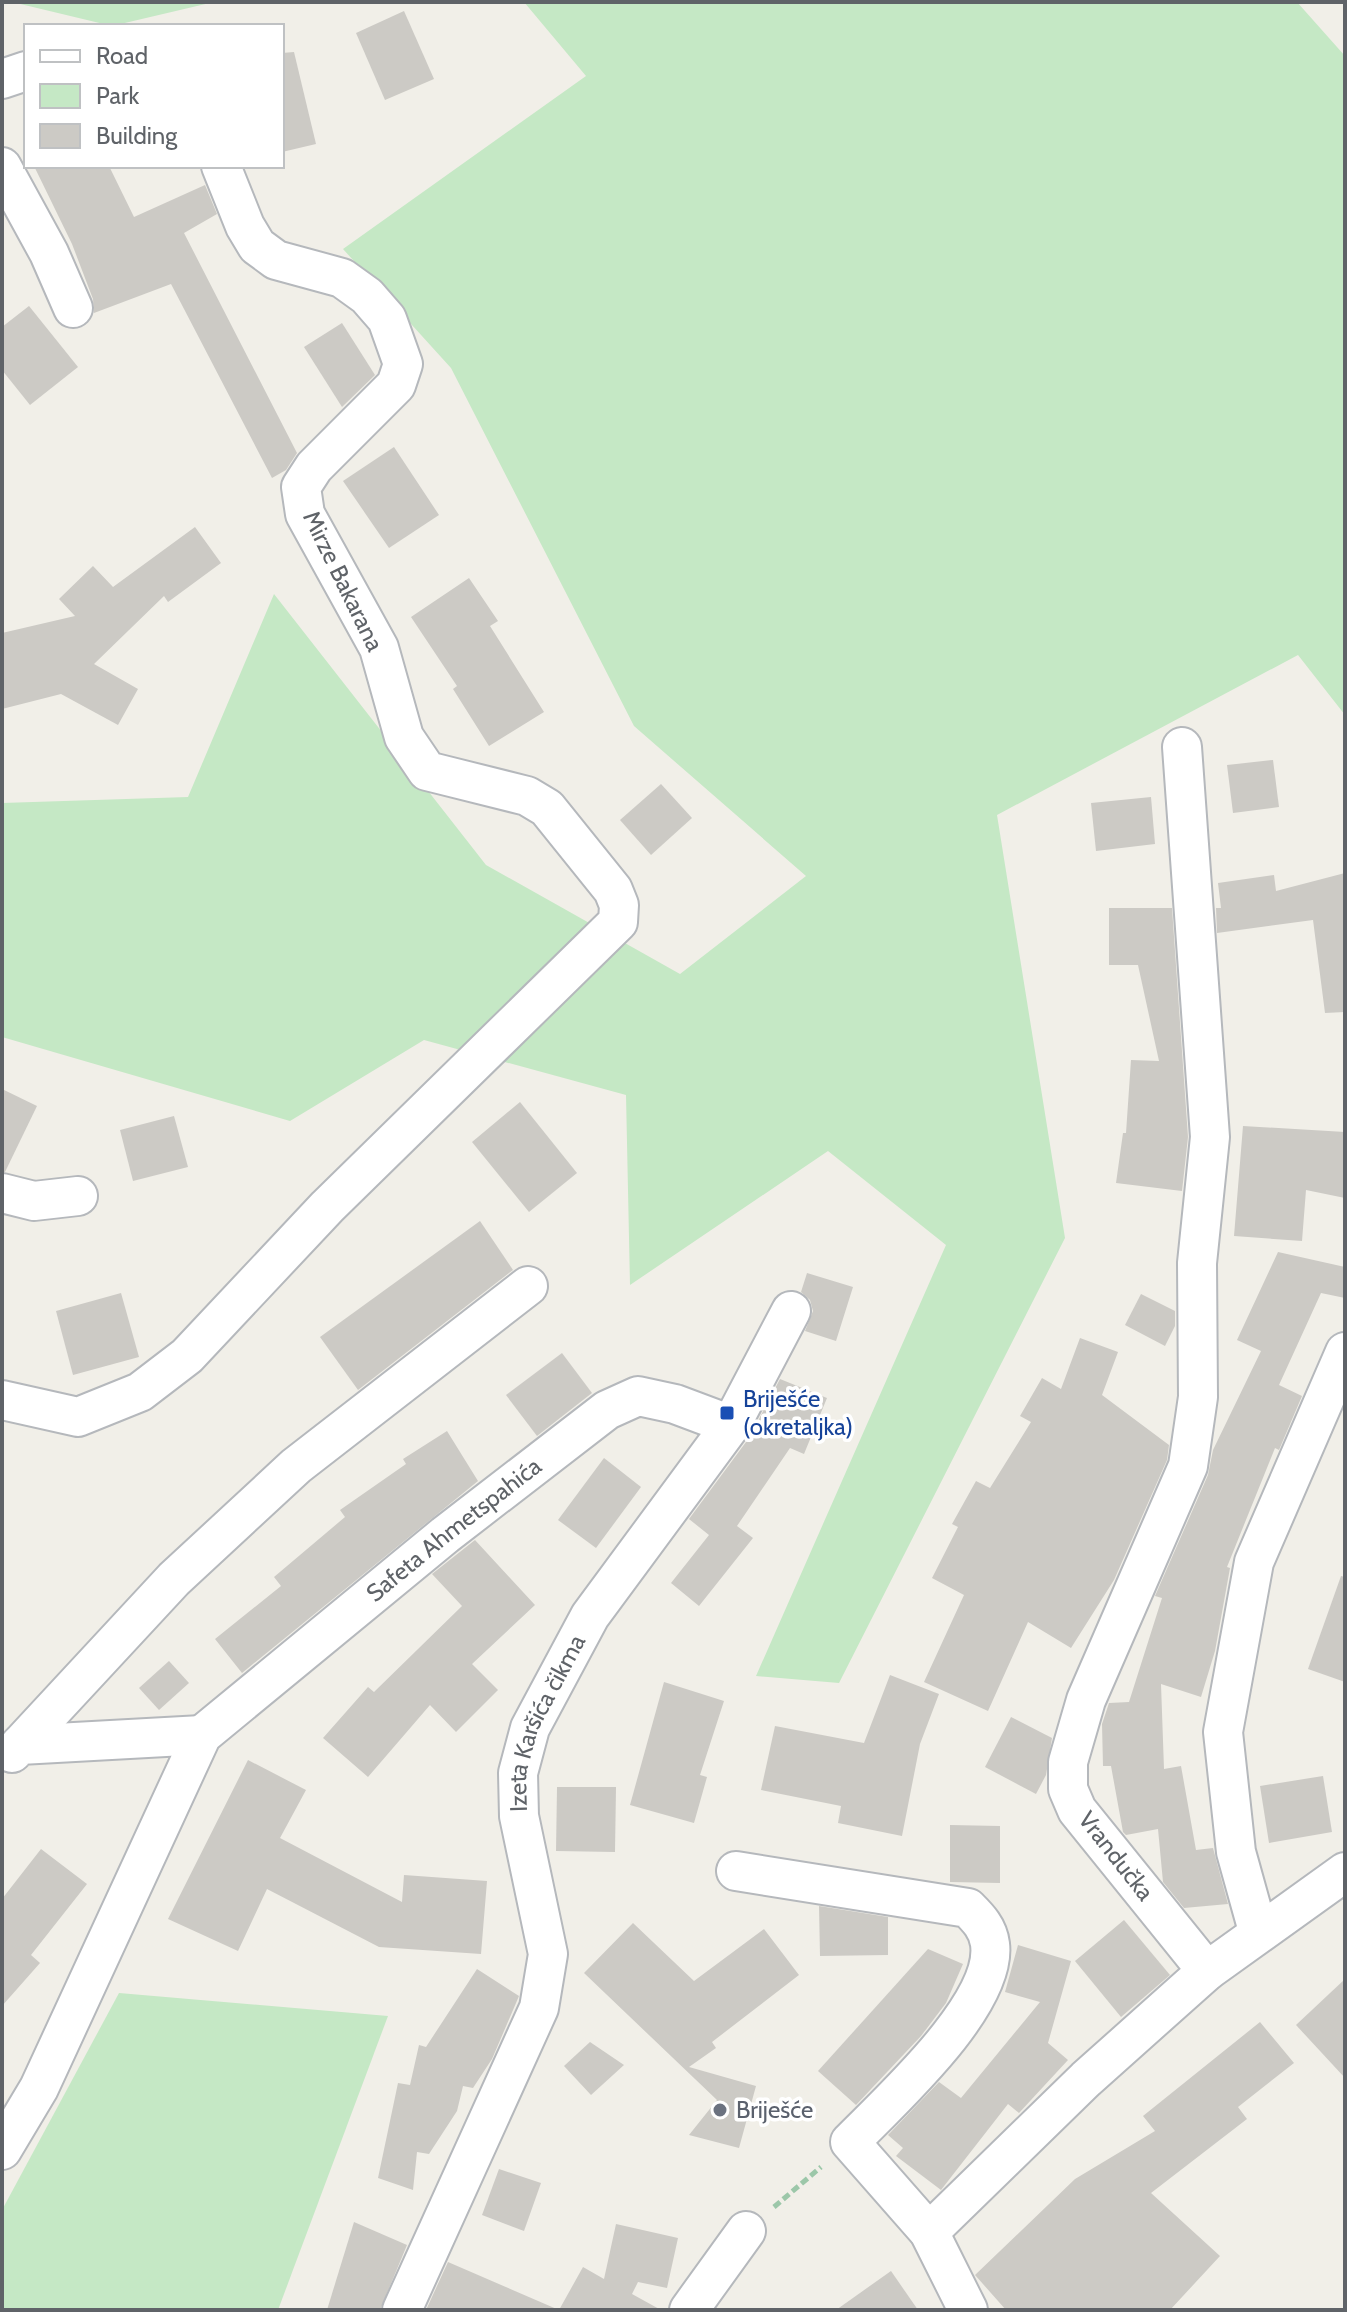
<svg xmlns="http://www.w3.org/2000/svg" width="1347" height="2312" font-family="Cabin,sans-serif">
<style>
.green{fill:#c5e8c5}
.building{fill:#cccac5}
.lines{fill:none;stroke-linecap:round;stroke-linejoin:round}
.minor-casing{stroke:#b5b8bc;stroke-width:42}
.path{stroke:#9cc7a9;stroke-width:5;stroke-dasharray:8 4;stroke-linecap:butt}
.minor{stroke:#fff;stroke-width:38}
.transit-dot{fill:#1a4fb4;stroke:#fff;stroke-width:3}
.worship-dot{fill:#6b7280;stroke:#fff;stroke-width:3}
.labels{text-anchor:middle;stroke-width:7;stroke-linejoin:round;paint-order:stroke}
.street-label{font-size:24px;fill:#5f6368;stroke:#fff}
.transit-label{font-size:24px;fill:#164399;stroke:#fff;text-anchor:start}
.worship-label{font-size:24px;fill:#5b616d;stroke:#fff;text-anchor:start}
</style>
<rect width="100%" height="100%" fill="#f1efe8"/>
<g class="green">
<path d="M12 2H214L112 26Z"/>
<path d="M524 2H1297L1345 56V715L1298 655 997 815 1065 1238 839 1683 756 1676 946 1245 828 1151 630 1285 626 1095 424 1040 290 1121 2 1037V803L188 797 274 594 486 865 680 974 806 876 634 726 451 368 343 249 586 76Z"/>
<path d="M119 1993 388 2016 278 2310H2V2210Z"/>
</g>
<g class="building">
<path d="M404 11 434 79 385 100 356 33Z"/>
<path d="M294 52 316 144 282 152V53Z"/>
<path d="M34 166H109L134 217 205 185 217 214 184 233 297 453 286 470 272 478 171 284 94 313 93 299 72 244Z"/>
<path d="M29 306 78 367 30 405 2 370V327Z"/>
<path d="M342 323 375 375 342 407 304 347Z"/>
<path d="M394 447 439 515 389 548 343 481Z"/>
<path d="M195 527 221 563 168 602 164 596 94 664 138 689 118 725 61 694 2 709V633L75 616 59 599 93 566 113 587Z"/>
<path d="M469 578 498 621 490 626 544 712 489 746 453 689 457 686 411 617Z"/>
<path d="M1273 760 1279 807 1233 813 1227 765Z"/>
<path d="M661 784 692 818 651 855 620 820Z"/>
<path d="M1151 797 1155 844 1096 851 1091 803Z"/>
<path d="M1345 873V1012L1325 1013 1313 920 1217 933 1216 908H1221L1218 883 1274 875 1276 891Z"/>
<path d="M1109 908H1172L1188 1137 1182 1191 1116 1183 1123 1133H1126L1131 1060 1159 1061 1138 965H1109Z"/>
<path d="M2 1089 37 1106 5 1172H2Z"/>
<path d="M520 1102 577 1173 529 1212 472 1142Z"/>
<path d="M174 1116 188 1167 133 1181 120 1130Z"/>
<path d="M1243 1126 1345 1132V1198L1306 1190 1302 1241 1234 1236Z"/>
<path d="M480 1221 513 1270 358 1390 320 1337Z"/>
<path d="M1278 1252 1345 1267V1298L1321 1293 1279 1385 1302 1396 1279 1450 1275 1448 1227 1567 1230 1568 1215 1651 1201 1697 1161 1684 1164 1769 1181 1766 1196 1850 1213 1848 1228 1904 1184 1908 1163 1882 1158 1829 1126 1835 1123 1832 1111 1766H1103L1102 1724 1109 1703 1129 1702 1162 1598 1155 1596 1208 1475 1213 1450 1261 1351 1237 1340Z"/>
<path d="M807 1273 853 1287 836 1341 805 1331 813 1311 810 1300 801 1292Z"/>
<path d="M121 1293 139 1357 73 1375 56 1311Z"/>
<path d="M1141 1294 1175 1311V1326L1165 1346 1125 1325Z"/>
<path d="M1080 1338 1118 1352 1102 1395 1169 1445 1167 1460 1114 1580 1071 1648 1028 1622 988 1711 924 1682 964 1595 932 1578 958 1527 952 1524 976 1481 990 1488 1031 1422 1020 1416 1042 1378 1061 1389Z"/>
<path d="M562 1353 592 1393 537 1436 506 1395Z"/>
<path d="M780 1379 827 1398 804 1454 790 1448 737 1526 753 1538 699 1606 671 1583 709 1535 689 1519 749 1438Z"/>
<path d="M447 1431 478 1481 242 1673 215 1639 281 1586 274 1577 345 1517 340 1510 406 1464 403 1459Z"/>
<path d="M604 1458 641 1487 596 1548 558 1520Z"/>
<path d="M475 1540 535 1605 472 1664 498 1690 456 1732 430 1705 368 1777 323 1738 368 1687 374 1692 462 1606 432 1574Z"/>
<path d="M1341 1576 1345 1577V1682L1308 1669Z"/>
<path d="M169 1661 189 1683 159 1710 139 1688Z"/>
<path d="M890 1675 939 1694 920 1744 902 1836 838 1823 841 1806 761 1790 775 1726 864 1743Z"/>
<path d="M664 1682 724 1701 700 1775 707 1777 694 1823 630 1805Z"/>
<path d="M1011 1717 1052 1738 1046 1775 1036 1794 985 1767Z"/>
<path d="M248 1760 306 1790 280 1838 402 1902 404 1875 487 1881 481 1954 379 1947 267 1889 238 1951 168 1919Z"/>
<path d="M1323 1776 1332 1832 1269 1843 1260 1786Z"/>
<path d="M557 1787H616L615 1852 556 1851Z"/>
<path d="M950 1825 1000 1826V1883L950 1882Z"/>
<path d="M41 1849 87 1884 31 1955 40 1963 2 2006V1899Z"/>
<path d="M819 1906 888 1917V1955L820 1956Z"/>
<path d="M1124 1920 1170 1975 1121 2017 1075 1961Z"/>
<path d="M633 1923 694 1981 764 1929 799 1975 712 2042 716 2048 689 2067 756 2086 739 2148 689 2135 717 2100 584 1973Z"/>
<path d="M1018 1945 1071 1961 1048 2043 1068 2060 1019 2113 1008 2104 941 2190 896 2156 903 2148 888 2135 939 2082 961 2098 1040 2002 1005 1992Z"/>
<path d="M928 1949 963 1964 946 2003 921 2036 856 2105 818 2071Z"/>
<path d="M477 1969 519 1996 492 2059 473 2088 463 2086 457 2111 429 2154 417 2152 413 2190 378 2178 398 2083 410 2085 419 2045 426 2047Z"/>
<path d="M1345 1979V2078L1296 2025Z"/>
<path d="M1260 2022 1294 2063 1238 2107 1247 2119 1151 2193 1220 2256 1170 2310H1006L975 2275 1075 2179 1155 2131 1143 2116Z"/>
<path d="M590 2042 624 2065 591 2095 564 2066Z"/>
<path d="M499 2169 541 2183 524 2231 482 2215Z"/>
<path d="M354 2222 407 2245 380 2310H327Z"/>
<path d="M616 2224 678 2238 667 2288 638 2282 632 2294 661 2310H426L448 2262 559 2310 583 2267 604 2279Z"/>
<path d="M891 2271 918 2310H836Z"/>
</g>
<g class="lines">
<g class="minor-casing">
<g id="minor">
<path d="M2 79 26 71"/>
<path d="M2 167 49 253 73 308"/>
<path d="M2 1193 34 1201 78 1196"/>
<path d="M2 1400 78 1417 140 1392 187 1356 327 1207 618 922 619 905 613 890 547 808 527 796 427 771 404 737 379 648 305 514 301 487 314 467 396 385 403 364 387 319 367 296 342 278 276 260 257 246 245 226 221 166"/>
<path d="M20 1745 174 1579 296 1466 528 1286"/>
<path d="M12 1753 20 1745 202 1735"/>
<path d="M736 1871 968 1908C978 1918 988 1928 990 1944 998 2004 890 2101 850 2142L929 2232 968 2310"/>
<path d="M1258 1931 1236 1852 1223 1732 1254 1562 1345 1352"/>
<path d="M1207 1971 1345 1872"/>
<path id="s1" d="M2 2150 39 2088 202 1735 445 1535 607 1410 638 1396 675 1404 731 1425"/>
<path d="M929 2232 1086 2079 1207 1971 1077 1810 1068 1789V1762L1086 1700 1188 1466 1198 1397 1197 1263 1210 1137 1182 747"/>
<path id="s2" d="M402 2310 539 2008 548 1954 519 1816 518 1773 530 1728 590 1616 731 1425 791 1311"/>
<path d="M689 2310 746 2231"/>
</g>
</g>
<path class="path" d="M774 2207 821 2167"/>
<use href="#minor" class="minor"/>
</g>
<rect class="transit-dot" x="719" y="1405" width="16" height="16" rx="4"/>
<circle class="worship-dot" cx="720" cy="2110" r="8"/>
<g class="labels">
<g class="street-label">
<text transform="translate(343 581) rotate(64)" y="8">Mirze Bakarana</text>
<text dy="8" stroke="none"><textPath href="#s1" startOffset="786">Safeta Ahmetspahića</textPath></text>
<text dy="8" stroke="none"><textPath href="#s2" startOffset="626">Izeta Karšića čikma</textPath></text>
<text transform="translate(1116 1856) rotate(52)" y="8">Vrandučka</text>
</g>
<g class="transit-label">
<text x="743" y="1407">Briješće<tspan x="743" dy="28">(okretaljka)</tspan></text>
</g>
<g class="worship-label">
<text x="736" y="2118">Briješće</text>
</g>
</g>
<rect width="1347" height="2312" fill="none" stroke="#5f6368" stroke-width="8"/>
<rect x="24" y="24" width="260" height="144" fill="#ffffff" stroke="#bfc1c3" stroke-width="2"/>
<rect x="40" y="50" width="40" height="12" fill="#ffffff" stroke="#bfc1c3" stroke-width="2"/>
<text x="96" y="64" font-size="24" fill="#5f6368">Road</text>
<rect x="40" y="84" width="40" height="24" fill="#c5e8c5" stroke="#bfc1c3" stroke-width="2"/>
<text x="96" y="104" font-size="24" fill="#5f6368">Park</text>
<rect x="40" y="124" width="40" height="24" fill="#cccac5" stroke="#bfc1c3" stroke-width="2"/>
<text x="96" y="144" font-size="24" fill="#5f6368">Building</text>
</svg>
